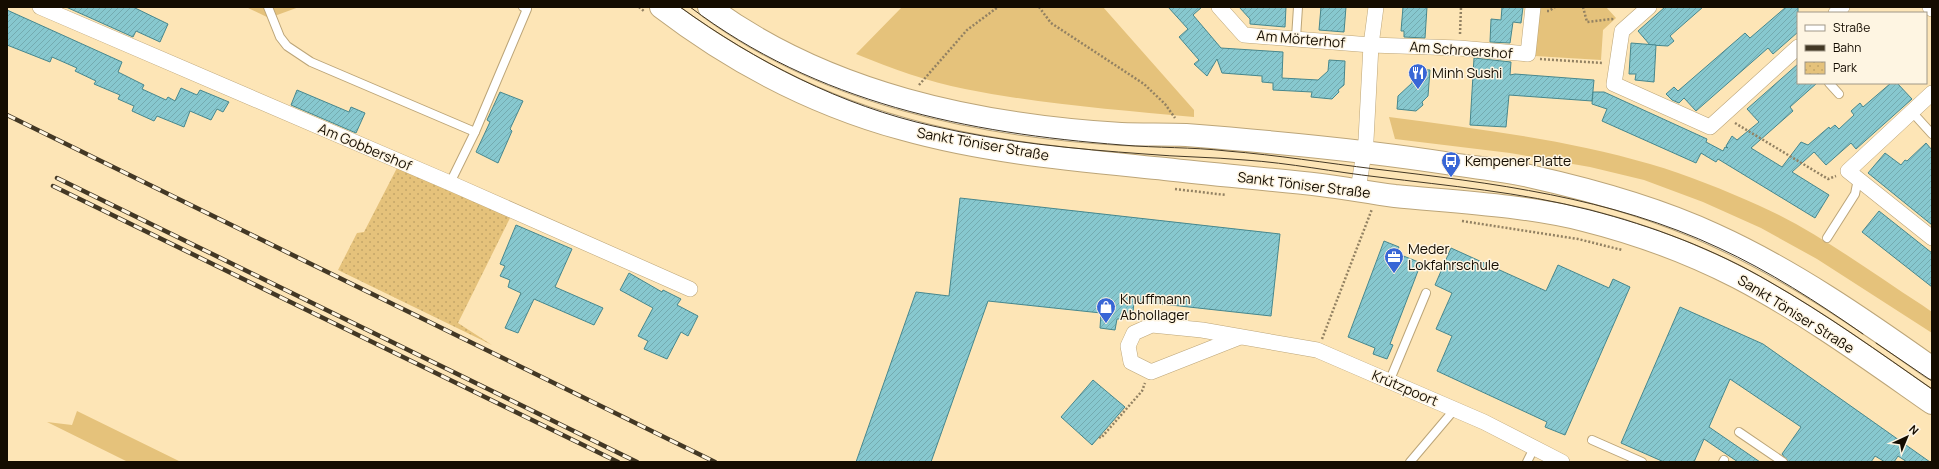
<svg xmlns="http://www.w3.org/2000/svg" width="1939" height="469" font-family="Manrope,sans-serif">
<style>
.grass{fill:#e5c27b}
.park{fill:url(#park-dots)}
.building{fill:url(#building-hatch);stroke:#47878d}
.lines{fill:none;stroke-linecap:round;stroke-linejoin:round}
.lane-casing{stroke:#bca578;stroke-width:10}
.street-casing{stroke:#bca578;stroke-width:16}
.secondary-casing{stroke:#bca578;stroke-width:24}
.path{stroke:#928162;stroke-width:2.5;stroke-dasharray:2 2;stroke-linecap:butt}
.lane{stroke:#fff;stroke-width:8}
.street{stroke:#fff;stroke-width:15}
.secondary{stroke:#fff;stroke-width:22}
.tram{stroke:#433825;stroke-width:1}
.rail-casing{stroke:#433825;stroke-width:4.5}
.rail{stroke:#fef5e2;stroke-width:3;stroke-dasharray:9;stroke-linecap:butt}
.labels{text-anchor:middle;stroke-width:3;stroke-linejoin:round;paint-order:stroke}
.street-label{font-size:14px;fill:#140c00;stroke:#fef5e2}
.poi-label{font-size:14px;fill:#140c00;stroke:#fef5e2;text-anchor:start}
</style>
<defs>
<pattern id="park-dots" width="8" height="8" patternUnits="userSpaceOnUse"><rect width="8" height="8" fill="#e5c27b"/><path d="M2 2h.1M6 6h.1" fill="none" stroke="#c4a669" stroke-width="1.8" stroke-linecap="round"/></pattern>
<pattern id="building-hatch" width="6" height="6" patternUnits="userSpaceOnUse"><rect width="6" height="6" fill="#87c8cf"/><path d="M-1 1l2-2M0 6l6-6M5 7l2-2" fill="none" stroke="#74abb0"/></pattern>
</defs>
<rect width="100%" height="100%" fill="#fde5b6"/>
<g class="grass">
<path d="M246 7H299L269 18Z"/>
<path d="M902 7H1103L1194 110V117C1117 110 1041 104 965 89 928 82 891 68 856 54Z"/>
<path d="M1538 7H1606L1616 18 1603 30 1601 60 1535 56Z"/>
<path d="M1389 117C1477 129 1565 139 1650 164 1688 175 1724 190 1760 206 1818 232 1869 271 1922 305L1932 312V333L1817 259 1761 228 1703 202 1644 180 1590 167 1510 153 1395 139Z"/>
<path d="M77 411 181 462H128L47 422 72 425Z"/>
</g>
<path class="park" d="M398 166 511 216 458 323 492 345 338 270 357 233 364 232Z"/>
<g class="building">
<path d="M66 7H133L168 24 160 42 136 31 133 37Z"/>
<path d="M1168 7H1202L1193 15 1221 48 1283 52 1282 78 1318 80 1328 71 1329 60 1345 61 1344 85 1338 90 1339 92 1332 99 1311 97 1312 92 1273 90V83L1262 82V76L1222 73 1217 59 1207 76 1194 64 1199 60 1179 37 1188 29Z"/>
<path d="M1239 7H1286L1285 27 1250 24V19Z"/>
<path d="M1321 7H1346L1344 32 1319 30Z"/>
<path d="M1403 7H1427L1425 38 1404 37V31H1401Z"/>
<path d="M1502 7H1523L1521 23 1513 22 1510 43 1490 42 1491 19 1501 20Z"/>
<path d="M1665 7H1703L1670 36 1674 41 1668 46 1650 45 1638 31Z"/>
<path d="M1786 7H1798V32L1773 54 1768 48 1696 111 1684 98 1679 103 1672 100 1666 94 1674 87 1678 91 1745 33 1750 38Z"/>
<path d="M7 10 122 62 118 72 144 85 142 89 166 100 168 97 175 101 181 88 197 95 200 90 229 102 223 112 217 109 211 120 190 111 184 127 157 116 154 121 132 111 134 106 118 99 120 95 94 84 96 81 75 71 77 68 52 57 50 62 7 45Z"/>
<path d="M1631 43 1656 45 1654 82 1635 80 1636 74H1629Z"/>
<path d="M1474 58 1511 62 1510 75 1515 74 1594 80 1592 101 1509 95 1506 127 1470 125Z"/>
<path d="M1798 64V83H1817L1790 107 1793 111 1751 148 1782 167 1801 142 1808 145 1829 127 1830 129 1835 125 1839 129 1854 115 1851 111 1860 103 1863 107 1891 83H1897L1912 99 1856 149 1851 143 1826 165 1814 152 1792 172 1829 195 1815 218 1718 159 1716 162 1701 153 1696 163 1602 121 1607 109 1592 104 1593 92H1604L1707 139 1706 142 1723 151 1725 147 1728 148 1726 146 1732 136 1737 140 1759 122 1747 109Z"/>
<path d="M1413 69 1430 70 1428 96 1422 102 1423 105 1416 111 1397 109 1398 96 1412 83Z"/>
<path d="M297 90 349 112 351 107 365 113 356 133 291 105Z"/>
<path d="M500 92 523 101 510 129 512 131 498 163 476 152 490 122 487 120Z"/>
<path d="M1926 143 1932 150V225L1868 173 1885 153 1901 165 1905 160 1907 161Z"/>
<path d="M960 198 1280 234 1271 316 1134 301 1133 313 1123 319H1117L1115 330 1100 328 1101 313 988 301 931 462H856L916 292 949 296Z"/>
<path d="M1879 211 1932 253V287L1862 232Z"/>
<path d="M516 225 572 249 555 287 603 308 594 325 534 299 518 333 505 328 521 293 508 287 510 280 500 276 505 266 500 264Z"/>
<path d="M1384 241 1399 247 1396 253 1421 263 1390 344 1393 345 1387 359 1373 354 1375 348 1348 337Z"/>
<path d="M1451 248 1546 291 1558 265 1609 288 1613 279 1630 287 1565 435 1545 427 1547 422 1437 371 1452 336 1436 329 1452 293 1435 285Z"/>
<path d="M629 273 662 292 663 290 681 299 677 305 698 316 688 336 681 332 667 359 644 349 648 341 638 336 653 308 620 290Z"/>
<path d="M1680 307 1763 344 1930 462H1907L1898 456 1894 462H1885L1875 456 1871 462H1788L1782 454 1801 427 1730 379 1709 427 1760 462H1738L1704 439 1694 462H1664L1621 443Z"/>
<path d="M1093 380 1125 407 1092 445 1061 417Z"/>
</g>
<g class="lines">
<g class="lane-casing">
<g id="lane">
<path d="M268 7 280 37 287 46 311 62 475 132"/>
<path d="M1296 38 1298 7"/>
<path d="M1829 83 1839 94"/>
<path d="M1912 112 1932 134"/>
<path d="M450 183 475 132 527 9 523 7"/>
<path d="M1827 238 1855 194 1858 179"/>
<path d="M1389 382 1426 293"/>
<path d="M1739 432 1783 462"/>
<path d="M1592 440 1642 462"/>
<path d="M1410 462 1454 410"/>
<path d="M1527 462 1534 448"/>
<path d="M1723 462 1724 460"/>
</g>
</g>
<g class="street-casing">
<g id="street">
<path d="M40 7 450 183 690 289"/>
<path d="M1219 7 1244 35 1371 45 1459 48 1528 54 1533 7"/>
<path d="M1649 7 1622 31 1614 84 1710 127 1798 47"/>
<path d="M1930 7 1932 9"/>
<path d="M1836 13 1842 7"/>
<path d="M1932 93 1848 171 1932 238"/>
<path d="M1358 190 1366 140 1371 45 1376 7"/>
<path d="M1240 337 1151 372 1131 362 1128 346 1134 333 1152 325 1202 330 1317 350 1484 422 1562 462"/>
</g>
</g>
<g class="secondary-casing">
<g id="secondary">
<path d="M661 7C733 62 815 105 903 129 988 153 1077 160 1165 169 1217 175 1269 179 1321 185 1346 188 1370 193 1395 196 1458 202 1523 205 1584 220 1636 233 1690 253 1737 277 1806 313 1869 359 1932 403"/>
<path d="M709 7C828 94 977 125 1121 134 1143 135 1165 134 1186 135 1275 142 1364 150 1452 164 1478 168 1504 170 1529 176 1592 190 1657 208 1715 235 1792 270 1863 319 1932 368"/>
</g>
</g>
<g class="path">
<path d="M639 7 645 12"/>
<path d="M1039 7 1051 23 1144 84 1165 104 1175 118"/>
<path d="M1583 7 1587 22 1612 19 1614 21"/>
<path d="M1547 11H1549L1555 7"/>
<path d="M1460 34 1461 7"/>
<path d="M1540 59 1603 63"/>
<path d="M919 85 967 30 998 7"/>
<path d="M1735 123 1828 179 1836 176"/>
<path d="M1175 189 1226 195"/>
<path d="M1462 221 1578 239 1622 250"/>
<path d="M1322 339 1372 209"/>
<path d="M1099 437 1101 438 1142 391 1145 383"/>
</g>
<use href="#lane" class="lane"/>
<use href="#street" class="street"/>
<use href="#secondary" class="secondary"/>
<g class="tram">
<path d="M680 7C755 61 842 106 933 126 1002 142 1074 149 1145 154 1178 157 1212 157 1245 160 1290 163 1334 172 1378 177 1449 186 1520 192 1590 210 1652 226 1714 249 1770 282 1826 314 1879 352 1932 389"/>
<path d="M690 7C817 103 967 133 1122 145 1157 148 1192 147 1227 151 1277 155 1326 163 1375 169 1492 183 1611 197 1719 248 1769 271 1817 302 1863 334"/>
<path d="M1876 343 1932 381"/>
</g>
<g class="rail-casing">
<g id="rail">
<path d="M7 115 715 462"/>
<path d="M57 178 637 462"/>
<path d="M53 186 618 462"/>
</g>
</g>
<use href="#rail" class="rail"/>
</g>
<defs>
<g id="restaurant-pin" transform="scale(1)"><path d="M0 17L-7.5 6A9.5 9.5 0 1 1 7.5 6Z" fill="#3866d6" stroke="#fef5e2"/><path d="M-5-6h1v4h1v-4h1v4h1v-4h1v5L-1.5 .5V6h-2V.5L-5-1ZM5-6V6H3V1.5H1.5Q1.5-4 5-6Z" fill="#fff"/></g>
<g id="bus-pin" transform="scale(1)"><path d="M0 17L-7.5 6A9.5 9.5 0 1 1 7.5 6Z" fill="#3866d6" stroke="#fef5e2"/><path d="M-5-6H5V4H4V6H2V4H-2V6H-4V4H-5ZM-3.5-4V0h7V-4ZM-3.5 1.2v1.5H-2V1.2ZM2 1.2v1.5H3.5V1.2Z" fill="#fff"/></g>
<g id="office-pin" transform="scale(1)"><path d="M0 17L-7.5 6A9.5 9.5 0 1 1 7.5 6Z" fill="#3866d6" stroke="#fef5e2"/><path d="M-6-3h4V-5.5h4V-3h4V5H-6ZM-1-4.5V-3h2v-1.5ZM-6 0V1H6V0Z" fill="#fff"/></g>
<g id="shop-pin" transform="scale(1)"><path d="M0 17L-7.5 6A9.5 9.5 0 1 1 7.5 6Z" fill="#3866d6" stroke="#fef5e2"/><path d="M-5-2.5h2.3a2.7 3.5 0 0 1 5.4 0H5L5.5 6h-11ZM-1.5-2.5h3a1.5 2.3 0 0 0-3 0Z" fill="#fff"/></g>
</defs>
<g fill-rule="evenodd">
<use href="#restaurant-pin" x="1418" y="73"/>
<use href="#bus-pin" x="1451" y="161"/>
<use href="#office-pin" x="1394" y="257"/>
<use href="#shop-pin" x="1106" y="307"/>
</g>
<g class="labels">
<g class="street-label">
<text transform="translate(1301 39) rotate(5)" y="5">Am Mörterhof</text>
<text transform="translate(1461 50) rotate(4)" y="5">Am Schroershof</text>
<text transform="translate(983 144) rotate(10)" y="5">Sankt Töniser Straße</text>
<text transform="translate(365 147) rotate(23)" y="5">Am Gobbershof</text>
<text transform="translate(1304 185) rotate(7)" y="5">Sankt Töniser Straße</text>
<text transform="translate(1796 314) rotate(32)" y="5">Sankt Töniser Straße</text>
<text transform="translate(1405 388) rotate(23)" y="5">Krützpoort</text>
</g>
<g class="poi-label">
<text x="1432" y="78">Minh Sushi</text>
<text x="1465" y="166">Kempener Platte</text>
<text x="1408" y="254">Meder<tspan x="1408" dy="16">Lokfahrschule</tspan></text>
<text x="1120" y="304">Knuffmann<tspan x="1120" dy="16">Abhollager</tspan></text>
</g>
</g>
<rect width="1939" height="469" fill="none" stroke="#140c00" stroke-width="16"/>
<rect x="1797" y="12" width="130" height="72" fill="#fef5e2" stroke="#a09888"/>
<rect x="1805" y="25" width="20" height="6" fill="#ffffff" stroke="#a09888"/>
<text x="1833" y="32" font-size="12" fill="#140c00">Straße</text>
<rect x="1805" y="45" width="20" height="6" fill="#433825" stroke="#a09888"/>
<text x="1833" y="52" font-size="12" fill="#140c00">Bahn</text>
<rect x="1805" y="62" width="20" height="12" fill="url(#park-dots)" stroke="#a09888"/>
<text x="1833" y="72" font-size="12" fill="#140c00">Park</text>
<g transform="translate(1907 437) rotate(44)" stroke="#fef5e2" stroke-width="3" paint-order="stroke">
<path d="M0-3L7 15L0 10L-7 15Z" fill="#140c00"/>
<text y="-6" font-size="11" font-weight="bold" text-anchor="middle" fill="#140c00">N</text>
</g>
</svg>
